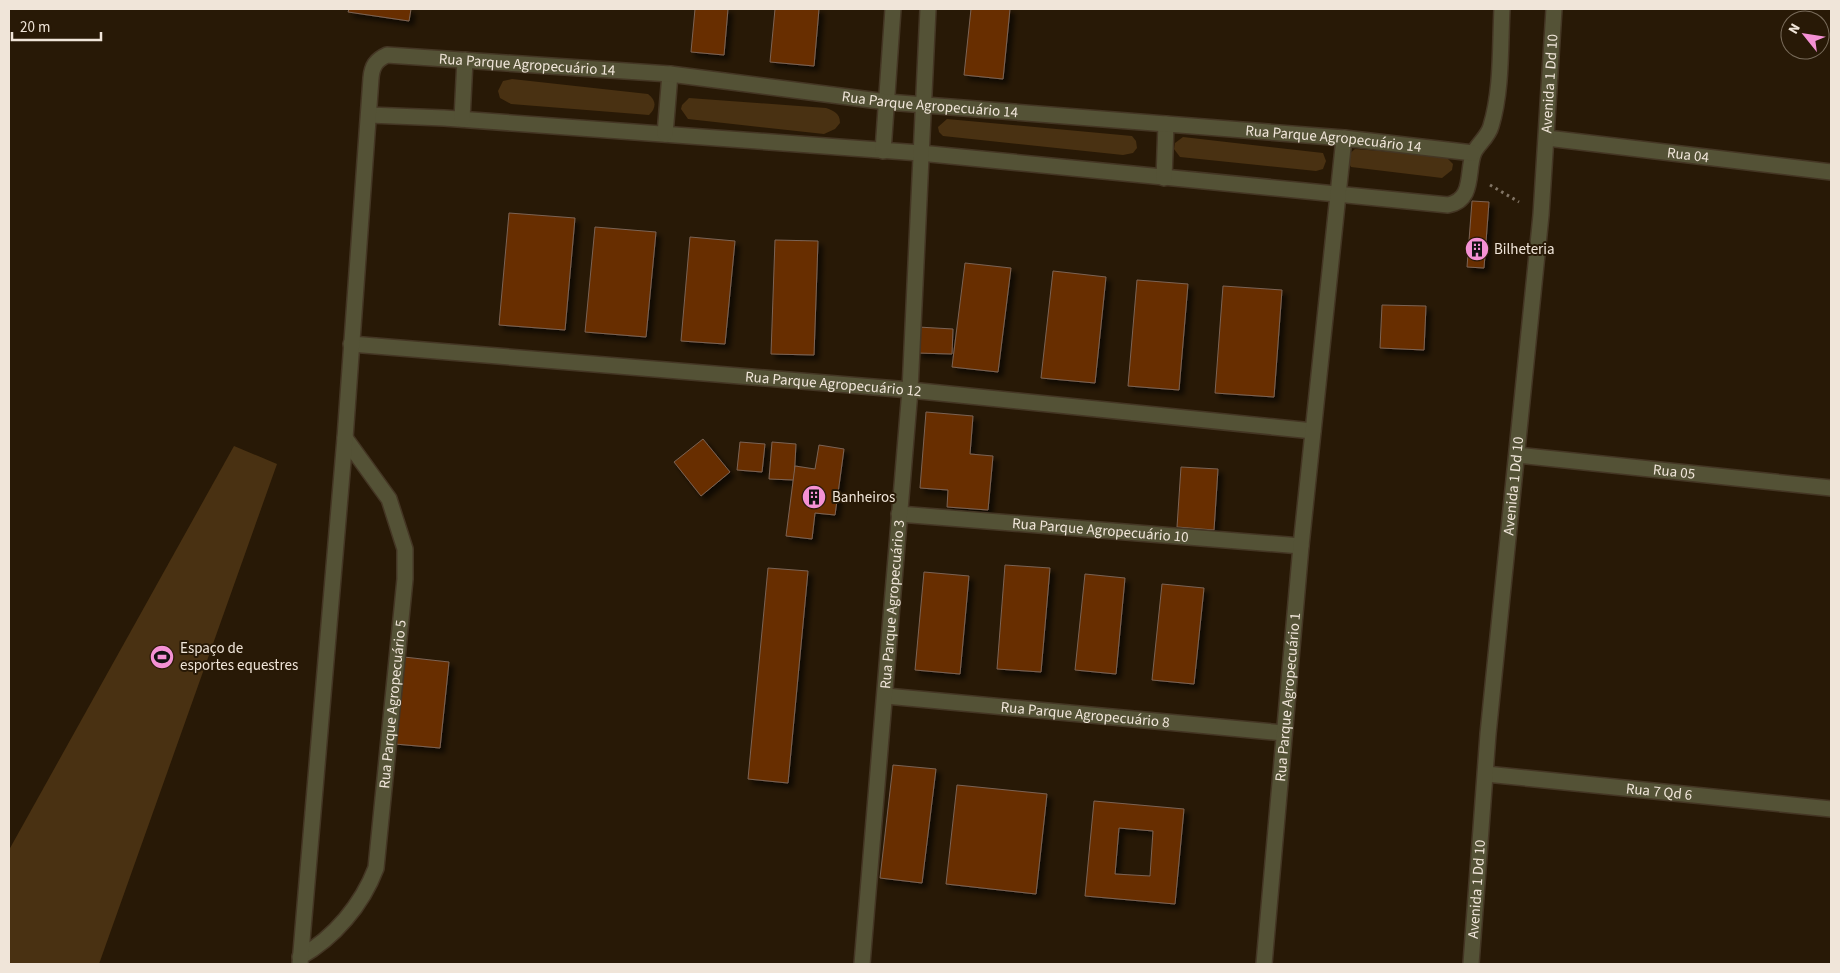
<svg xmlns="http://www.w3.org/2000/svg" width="1840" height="973" font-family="'Source Sans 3',sans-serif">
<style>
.green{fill:#493112}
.building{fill:#672e00;stroke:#7c6354;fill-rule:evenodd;filter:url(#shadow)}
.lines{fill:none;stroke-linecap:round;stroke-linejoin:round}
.minor-casing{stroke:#443624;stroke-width:18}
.path{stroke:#827565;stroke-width:3;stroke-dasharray:2.5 4;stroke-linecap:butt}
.minor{stroke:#545236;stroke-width:15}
.labels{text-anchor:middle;stroke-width:4;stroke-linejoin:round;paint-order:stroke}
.street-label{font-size:15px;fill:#f0e5d9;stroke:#281906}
.poi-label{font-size:15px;fill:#f0e5d9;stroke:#281906;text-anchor:start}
</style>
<defs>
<filter id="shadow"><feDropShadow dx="4.5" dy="4.5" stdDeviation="2.5" flood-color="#0009"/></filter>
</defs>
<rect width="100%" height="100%" fill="#281906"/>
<g class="green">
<path d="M512 79 648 94C656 100 657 107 649 115L511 104 500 98 498 91 503 81Z"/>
<path d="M689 98 826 108C834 111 840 113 840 123L835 129 824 134 688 119 681 109 682 105Z"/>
<path d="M947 119 1132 136 1136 141 1137 148 1133 153 1123 155 943 136 939 132 938 127Z"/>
<path d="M1183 137 1323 153 1326 161 1323 169 1316 171 1180 157 1174 149 1175 143Z"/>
<path d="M1355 149 1445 156 1453 164 1452 170 1442 178 1351 167 1347 160 1348 155Z"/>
<path d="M234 446 277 464 99 964H9V850Z"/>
</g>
<g class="building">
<path d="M349 9H411L409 21 348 12Z"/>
<path d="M695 9H728L724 55 691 52Z"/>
<path d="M775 9H819L814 66 770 62Z"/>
<path d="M971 9H1010L1003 79 964 75Z"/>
<path d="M1472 201 1489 202 1484 268 1467 267Z"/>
<path d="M509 213 575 218 565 330 499 325Z"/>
<path d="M595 227 656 232 646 337 585 332Z"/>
<path d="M690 237 735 241 725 344 681 341Z"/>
<path d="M775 240 818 241 814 355 771 354Z"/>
<path d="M965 263 1011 268 998 372 952 367Z"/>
<path d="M1053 271 1106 277 1095 383 1041 378Z"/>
<path d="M1137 280 1188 284 1179 390 1128 386Z"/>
<path d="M1223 286 1282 290 1274 397 1215 393Z"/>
<path d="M1382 305 1426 306 1424 350 1380 348Z"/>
<path d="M918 327 953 329 952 354 917 353Z"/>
<path d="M926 412 973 416 970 454 993 456 988 510 947 507 948 490 920 488Z"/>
<path d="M703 439 730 472 701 496 674 462Z"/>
<path d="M740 442 765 444 762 472 737 470Z"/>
<path d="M772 442 796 444 794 480 769 479Z"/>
<path d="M819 445 844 449 835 515 815 513 812 539 786 536 795 466 815 469Z"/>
<path d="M1181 467 1218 469 1214 530 1177 527Z"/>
<path d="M1005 565 1050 568 1041 672 997 669Z"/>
<path d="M768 568 808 571 788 783 748 779Z"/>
<path d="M924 572 969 576 960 674 915 670Z"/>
<path d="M1085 574 1125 578 1116 674 1075 670Z"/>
<path d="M1162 584 1204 588 1194 684 1152 680Z"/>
<path d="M404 657 449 662 440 748 395 744Z"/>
<path d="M893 765 936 769 922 883 880 878Z"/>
<path d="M957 785 1047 794 1036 894 946 884Z"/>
<path d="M1094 801 1184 809 1175 904 1085 896ZM1119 828 1153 831 1150 876 1115 874Z"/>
</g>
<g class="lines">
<g class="minor-casing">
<g id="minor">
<path d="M369 115 444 118 920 153 1448 205C1474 200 1467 173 1473 155 1475 146 1488 138 1491 126 1502 90 1500 47 1502 9"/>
<path d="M462 119 465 60"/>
<path d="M665 134 670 74"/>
<path id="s1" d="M1547 138 1831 172"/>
<path d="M883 151 893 9"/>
<path d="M1164 178 1166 124"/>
<path id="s2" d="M351 344 910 390 1313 431"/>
<path id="s3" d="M1517 455 1831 488"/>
<path id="s4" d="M899 514 1301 546"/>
<path id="s5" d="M886 696 1284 733"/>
<path id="s6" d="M1486 774 1831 809"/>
<path id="s7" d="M300 957C334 938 362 905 376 868L405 579V549L389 499 345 438"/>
<path id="s8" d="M300 964 345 438 371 78C372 66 376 60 387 55L670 74 887 102 1344 138 1473 153"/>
<path id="s9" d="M862 964 910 390 928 9"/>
<path id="s10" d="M1264 964 1301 546 1344 138"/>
<path id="s11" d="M1471 964 1488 734 1541 215 1554 9"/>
</g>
</g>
<path class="path" d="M1490 185 1519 202"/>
<use href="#minor" class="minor"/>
</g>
<defs>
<g id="building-disc" transform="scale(1.25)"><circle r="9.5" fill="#f491d4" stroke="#281906"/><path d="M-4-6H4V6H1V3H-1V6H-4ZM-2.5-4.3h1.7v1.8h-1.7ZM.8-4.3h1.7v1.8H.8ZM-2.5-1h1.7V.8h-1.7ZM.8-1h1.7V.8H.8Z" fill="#111"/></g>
<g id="stadium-disc" transform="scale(1.25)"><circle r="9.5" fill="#f491d4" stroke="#281906"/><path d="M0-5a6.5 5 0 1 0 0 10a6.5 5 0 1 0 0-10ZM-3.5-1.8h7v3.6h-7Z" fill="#111"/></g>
</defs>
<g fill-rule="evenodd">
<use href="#building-disc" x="1477" y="249"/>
<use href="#building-disc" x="814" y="497"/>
<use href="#stadium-disc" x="162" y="657"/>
</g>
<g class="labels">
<g class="street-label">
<text dy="5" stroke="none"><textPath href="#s8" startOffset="1059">Rua Parque Agropecuário 14</textPath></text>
<text dy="5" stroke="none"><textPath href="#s11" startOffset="884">Avenida 1 Dd 10</textPath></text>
<text dy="5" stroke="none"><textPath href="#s8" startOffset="1464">Rua Parque Agropecuário 14</textPath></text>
<text dy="5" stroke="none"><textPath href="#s8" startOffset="1869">Rua Parque Agropecuário 14</textPath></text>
<text dy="5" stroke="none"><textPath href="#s1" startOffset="142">Rua 04</textPath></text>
<text dy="5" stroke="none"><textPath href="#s2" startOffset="484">Rua Parque Agropecuário 12</textPath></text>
<text dy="5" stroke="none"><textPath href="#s3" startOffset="158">Rua 05</textPath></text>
<text dy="5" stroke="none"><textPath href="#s11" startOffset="480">Avenida 1 Dd 10</textPath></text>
<text dy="5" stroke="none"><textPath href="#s4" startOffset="202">Rua Parque Agropecuário 10</textPath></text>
<text dy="5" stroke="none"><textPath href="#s9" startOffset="361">Rua Parque Agropecuário 3</textPath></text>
<text dy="5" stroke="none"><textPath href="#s10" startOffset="268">Rua Parque Agropecuário 1</textPath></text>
<text dy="5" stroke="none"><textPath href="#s7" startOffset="284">Rua Parque Agropecuário 5</textPath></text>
<text dy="5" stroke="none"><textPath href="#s5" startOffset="200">Rua Parque Agropecuário 8</textPath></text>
<text dy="5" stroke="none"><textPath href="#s6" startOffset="174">Rua 7 Qd 6</textPath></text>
<text dy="5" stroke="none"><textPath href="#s11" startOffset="75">Avenida 1 Dd 10</textPath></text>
</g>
<g class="poi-label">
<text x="1494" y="254">Bilheteria</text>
<text x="832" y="502">Banheiros</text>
<text x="180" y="653">Espaço de<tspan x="180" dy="17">esportes equestres</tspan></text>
</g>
</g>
<rect width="1840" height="973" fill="none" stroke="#f0e5d9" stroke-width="20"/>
<g transform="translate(1805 35) rotate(300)"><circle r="24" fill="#281906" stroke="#786b5a"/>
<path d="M0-4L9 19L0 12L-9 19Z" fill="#f491d4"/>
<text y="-8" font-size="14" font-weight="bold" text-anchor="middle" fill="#f0e5d9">N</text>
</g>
<path d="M12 32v8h89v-8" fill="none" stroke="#f0e5d9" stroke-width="2.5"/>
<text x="20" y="32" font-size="15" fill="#f0e5d9" stroke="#281906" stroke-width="4" paint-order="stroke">20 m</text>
</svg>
